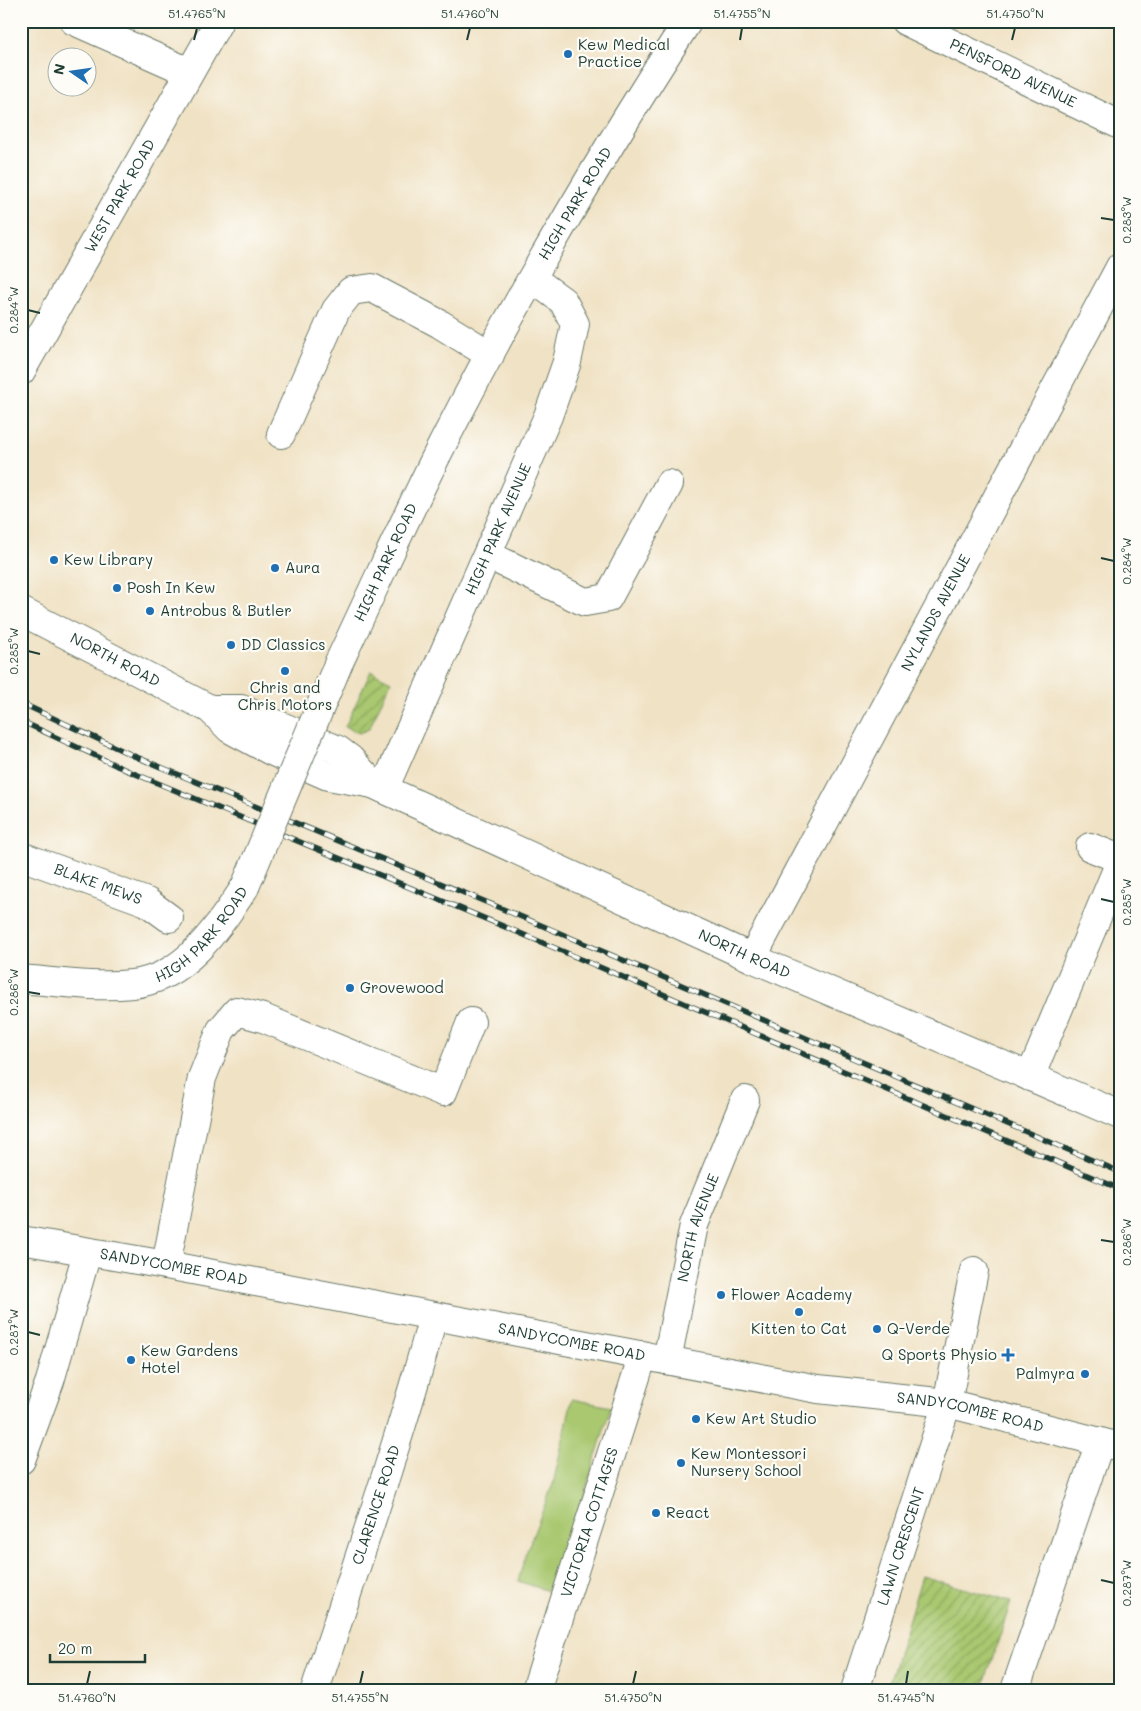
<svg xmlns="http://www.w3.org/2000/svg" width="1141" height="1711" font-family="Mali,sans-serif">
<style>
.park{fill:#a9c870;stroke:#648252}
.garden{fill:url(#garden-furrows);stroke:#648252}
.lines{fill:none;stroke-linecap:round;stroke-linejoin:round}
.minor-casing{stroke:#687766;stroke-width:30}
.major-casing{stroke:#687766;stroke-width:30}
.minor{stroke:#fff;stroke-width:28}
.major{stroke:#fff;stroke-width:28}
.rail-casing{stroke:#1f3d34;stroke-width:5.5}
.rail{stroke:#fdfcf7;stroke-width:4;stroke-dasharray:11;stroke-linecap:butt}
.minor-bridge-casing{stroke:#687766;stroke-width:30;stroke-linecap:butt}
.minor-bridge{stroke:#fff;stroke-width:28}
.ticks{fill:none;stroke:#1f3d34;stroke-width:2}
.poi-dot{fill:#1f6fb2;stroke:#fdfcf7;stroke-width:2}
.labels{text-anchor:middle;stroke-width:4.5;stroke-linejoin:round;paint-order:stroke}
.poi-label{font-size:15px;fill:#1f3d34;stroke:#fdfcf7;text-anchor:start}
.street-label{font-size:15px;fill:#1f3d34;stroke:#fdfcf7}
.neatline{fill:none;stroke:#1f3d34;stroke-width:2}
.ticks-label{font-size:12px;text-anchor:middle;fill:#1f3d34}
</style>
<defs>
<pattern id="garden-furrows" width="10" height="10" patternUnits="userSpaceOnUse" patternTransform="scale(1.25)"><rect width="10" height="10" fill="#a9c870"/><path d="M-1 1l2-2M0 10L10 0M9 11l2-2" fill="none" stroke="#89a45d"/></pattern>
</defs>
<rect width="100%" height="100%" fill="#fdfcf7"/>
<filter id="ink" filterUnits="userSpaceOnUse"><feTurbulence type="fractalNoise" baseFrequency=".02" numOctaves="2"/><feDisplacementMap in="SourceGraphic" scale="10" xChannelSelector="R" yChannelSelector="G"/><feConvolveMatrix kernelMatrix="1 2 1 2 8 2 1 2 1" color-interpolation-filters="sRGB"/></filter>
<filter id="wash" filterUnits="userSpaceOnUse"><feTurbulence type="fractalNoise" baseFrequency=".0096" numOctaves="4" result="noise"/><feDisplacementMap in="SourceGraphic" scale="20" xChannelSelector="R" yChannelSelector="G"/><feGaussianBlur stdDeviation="1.12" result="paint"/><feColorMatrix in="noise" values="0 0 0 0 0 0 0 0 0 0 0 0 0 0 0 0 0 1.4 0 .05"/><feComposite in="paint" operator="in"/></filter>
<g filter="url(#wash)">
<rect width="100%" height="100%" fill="#f0e2c4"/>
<path class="park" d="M572 1399 611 1407 554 1593 518 1581 526 1553 553 1484Z"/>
<g class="garden">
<path d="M371 671 391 681 369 729 359 733 345 727Z"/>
<path d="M922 1576 1011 1602 982 1690H887Z"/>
</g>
</g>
<g filter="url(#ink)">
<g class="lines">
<g class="minor-casing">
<g id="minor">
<path d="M74 21 189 72"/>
<path id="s1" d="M905 21 1120 125"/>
<path id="s2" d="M21 371 219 21"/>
<path d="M281 434 336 310 351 291 372 288 440 324 490 355"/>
<path d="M488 555 585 602 608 598 669 484"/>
<path id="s3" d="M21 611 210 709 230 729 271 751 328 776 373 784 752 958 1120 1115"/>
<path id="s4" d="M339 662C373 591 405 518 441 447 515 301 599 159 688 21"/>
<path d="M210 709H241L338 750 350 759 373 784"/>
<path id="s5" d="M384 789 548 416 567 362 575 324 563 301 533 279"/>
<path d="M1090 847 1120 859"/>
<path id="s6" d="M21 856 147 902 169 918"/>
<path id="s7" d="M752 958 1120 267"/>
<path id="s8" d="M21 979C58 982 96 988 132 984 184 979 219 927 245 887"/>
<path d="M1030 1077 1120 862"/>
<path d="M166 1265 202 1078 221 1030 237 1011 263 1018 443 1092 471 1022"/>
<path id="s9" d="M667 1360 694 1225 745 1100"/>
<path d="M21 1460 50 1381 87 1253"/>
<path id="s10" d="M315 1690C356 1566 399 1443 433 1317"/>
<path id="s11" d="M536 1690 643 1355"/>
<path id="s12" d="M855 1690 947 1403 974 1271"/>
<path d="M1015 1690 1100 1442"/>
</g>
</g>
<g class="major-casing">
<g id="major">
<path id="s13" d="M21 1240 166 1265 818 1389 947 1403 1120 1447"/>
</g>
</g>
<use href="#minor" class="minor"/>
<use href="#major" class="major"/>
<g class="rail-casing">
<g id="rail">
<path d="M21 703 134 756 529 920 1120 1172"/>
<path d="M21 721 126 770 522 934 1120 1189"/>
</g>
</g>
<use href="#rail" class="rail"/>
<g class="minor-bridge-casing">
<path id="minor-bridge" d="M245 887 339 662"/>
</g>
<use href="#minor-bridge" class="minor-bridge"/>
</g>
</g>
<path class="ticks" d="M194 40 197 28M467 40 470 28M740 40 742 28M1012 40 1015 28M1101 218 1114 220M28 310 40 313M1101 558 1114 561M28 651 40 654M1101 899 1114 902M28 992 40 994M1101 1240 1114 1242M28 1332 40 1335M1101 1580 1114 1583M87 1684 90 1671M360 1684 363 1671M633 1684 636 1671M906 1684 908 1671"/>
<g class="poi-dot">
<circle cx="568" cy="54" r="5"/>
<circle cx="54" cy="560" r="5"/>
<circle cx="275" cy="568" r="5"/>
<circle cx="117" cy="588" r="5"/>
<circle cx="150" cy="611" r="5"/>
<circle cx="231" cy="645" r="5"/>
<circle cx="285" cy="671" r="5"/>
<circle cx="350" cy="988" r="5"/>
<circle cx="721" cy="1295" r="5"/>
<circle cx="799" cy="1312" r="5"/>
<circle cx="877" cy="1329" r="5"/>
<path d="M1005.5 1347.5h5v5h5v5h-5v5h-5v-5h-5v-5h5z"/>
<circle cx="131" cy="1360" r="5"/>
<circle cx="1085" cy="1374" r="5"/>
<circle cx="696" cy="1419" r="5"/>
<circle cx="681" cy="1463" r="5"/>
<circle cx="656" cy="1513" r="5"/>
</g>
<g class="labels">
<g class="poi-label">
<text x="578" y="50">Kew Medical<tspan x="578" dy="17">Practice</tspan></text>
<text x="64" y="565">Kew Library</text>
<text x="285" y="573">Aura</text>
<text x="127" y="593">Posh In Kew</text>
<text x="160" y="616">Antrobus &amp; Butler</text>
<text x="241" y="650">DD Classics</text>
<text x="285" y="693" text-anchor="middle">Chris and<tspan x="285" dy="17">Chris Motors</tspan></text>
<text x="360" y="993">Grovewood</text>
<text x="731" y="1300">Flower Academy</text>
<text x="799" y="1334" text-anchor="middle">Kitten to Cat</text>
<text x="887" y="1334">Q-Verde</text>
<text x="141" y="1356">Kew Gardens<tspan x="141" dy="17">Hotel</tspan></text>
<text x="997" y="1360" text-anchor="end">Q Sports Physio</text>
<text x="1075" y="1379" text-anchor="end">Palmyra</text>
<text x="706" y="1424">Kew Art Studio</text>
<text x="691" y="1459">Kew Montessori<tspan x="691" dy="17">Nursery School</tspan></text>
<text x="666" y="1518">React</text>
</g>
<g class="street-label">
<text dy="5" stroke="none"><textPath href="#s1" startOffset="120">PENSFORD AVENUE</textPath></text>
<text dy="5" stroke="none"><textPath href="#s2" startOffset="201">WEST PARK ROAD</textPath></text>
<text dy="5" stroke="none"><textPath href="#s4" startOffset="516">HIGH PARK ROAD</textPath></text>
<text dy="5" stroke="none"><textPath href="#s5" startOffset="284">HIGH PARK AVENUE</textPath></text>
<text dy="5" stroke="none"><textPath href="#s4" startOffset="110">HIGH PARK ROAD</textPath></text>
<text dy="5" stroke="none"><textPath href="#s7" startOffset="391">NYLANDS AVENUE</textPath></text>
<text dy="5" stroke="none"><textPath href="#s3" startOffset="106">NORTH ROAD</textPath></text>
<text dy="5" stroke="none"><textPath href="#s6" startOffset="82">BLAKE MEWS</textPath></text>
<text dy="5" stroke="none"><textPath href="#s8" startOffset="200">HIGH PARK ROAD</textPath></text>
<text dy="5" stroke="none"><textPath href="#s3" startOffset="804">NORTH ROAD</textPath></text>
<text dy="5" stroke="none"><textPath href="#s9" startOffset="136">NORTH AVENUE</textPath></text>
<text dy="5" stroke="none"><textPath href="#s13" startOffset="155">SANDYCOMBE ROAD</textPath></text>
<text dy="5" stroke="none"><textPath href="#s13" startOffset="560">SANDYCOMBE ROAD</textPath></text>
<text dy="5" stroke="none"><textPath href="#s13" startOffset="965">SANDYCOMBE ROAD</textPath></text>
<text dy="5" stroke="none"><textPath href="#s10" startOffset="195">CLARENCE ROAD</textPath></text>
<text dy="5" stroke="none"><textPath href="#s11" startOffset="176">VICTORIA COTTAGES</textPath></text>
<text dy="5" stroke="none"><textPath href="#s12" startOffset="151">LAWN CRESCENT</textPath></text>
</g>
</g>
<rect width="1141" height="1711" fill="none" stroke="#fdfcf7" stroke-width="55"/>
<g transform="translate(72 72) rotate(283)"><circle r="24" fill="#fdfcf7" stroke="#a4b0a9"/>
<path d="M0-4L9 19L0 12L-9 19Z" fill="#1f6fb2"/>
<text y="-8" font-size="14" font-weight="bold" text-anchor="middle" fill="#1f3d34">N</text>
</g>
<path d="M50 1654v8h95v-8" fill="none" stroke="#1f3d34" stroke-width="2.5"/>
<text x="58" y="1654" font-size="15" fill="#1f3d34" stroke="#fdfcf7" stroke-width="4" paint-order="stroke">20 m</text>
<rect x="28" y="28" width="1086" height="1656" class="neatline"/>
<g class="ticks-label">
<text x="197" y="18">51.4765°N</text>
<text x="470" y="18">51.4760°N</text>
<text x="742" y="18">51.4755°N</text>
<text x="1015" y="18">51.4750°N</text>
<text transform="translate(1127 220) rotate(-90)" y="4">0.283°W</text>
<text transform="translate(14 310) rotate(-90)" y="4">0.284°W</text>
<text transform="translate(1127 561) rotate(-90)" y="4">0.284°W</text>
<text transform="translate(14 651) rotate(-90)" y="4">0.285°W</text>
<text transform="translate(1127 902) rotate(-90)" y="4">0.285°W</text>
<text transform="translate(14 992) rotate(-90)" y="4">0.286°W</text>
<text transform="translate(1127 1242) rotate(-90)" y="4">0.286°W</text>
<text transform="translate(14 1332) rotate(-90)" y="4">0.287°W</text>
<text transform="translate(1127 1583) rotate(-90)" y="4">0.287°W</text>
<text x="87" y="1702">51.4760°N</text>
<text x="360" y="1702">51.4755°N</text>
<text x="633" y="1702">51.4750°N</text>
<text x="906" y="1702">51.4745°N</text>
</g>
</svg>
